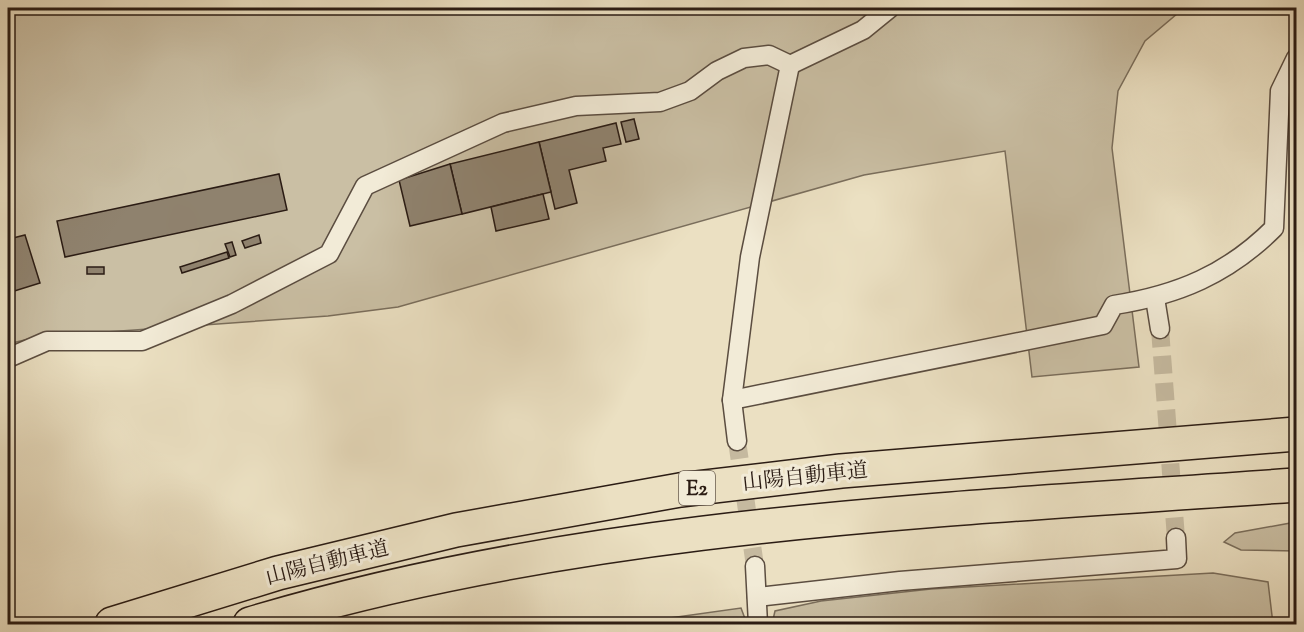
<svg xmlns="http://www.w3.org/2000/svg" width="1304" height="632" font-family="'Sorts Mill Goudy','Noto Serif JP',serif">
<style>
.green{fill:#cabfa4;stroke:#7a6e5c;stroke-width:1.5}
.building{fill:#8f826e;stroke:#2b1c14;stroke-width:1.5}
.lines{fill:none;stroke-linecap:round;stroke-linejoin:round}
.minor-tunnel{stroke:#c5b99f;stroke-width:18;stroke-dasharray:18 9;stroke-linecap:butt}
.minor-casing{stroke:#5b4d40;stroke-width:21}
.motorway-casing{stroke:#2b1c14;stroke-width:36}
.minor{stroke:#f2ebd7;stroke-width:18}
.motorway{stroke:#ebe0c2;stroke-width:33}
.labels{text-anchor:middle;stroke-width:6;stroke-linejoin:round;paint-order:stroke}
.shield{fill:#f2ebd7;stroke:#675a4e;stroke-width:1.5}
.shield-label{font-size:20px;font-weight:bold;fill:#2b1c14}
.street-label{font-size:21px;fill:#2b1c14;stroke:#f2ebd7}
</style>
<rect width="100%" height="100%" fill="#ebe0c2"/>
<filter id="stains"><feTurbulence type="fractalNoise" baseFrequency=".00333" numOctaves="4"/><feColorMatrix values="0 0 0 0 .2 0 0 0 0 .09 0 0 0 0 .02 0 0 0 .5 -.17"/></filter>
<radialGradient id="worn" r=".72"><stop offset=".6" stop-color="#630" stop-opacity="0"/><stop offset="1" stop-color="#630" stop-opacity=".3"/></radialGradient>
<g class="green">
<path d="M8 8H1184L1145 41 1118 91 1112 148 1139 367 1032 377 1005 151 864 175 398 307 328 316 37 337 8 344Z"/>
<path d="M1296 522V551L1241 550 1224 542 1235 533Z"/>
<path d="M1213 573 1268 582 1273 624H772L775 611 821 601 931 589Z"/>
<path d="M741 608 747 624H627L634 623Z"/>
</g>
<g class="building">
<path d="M634 119 639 139 626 142 621 122Z"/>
<path d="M616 123 621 144 603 148 606 161 569 170 577 203 555 209 539 142Z"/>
<path d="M539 142 551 192 462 214 450 164Z"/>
<path d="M450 164 462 214 410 226 399 180Z"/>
<path d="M279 174 287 210 65 257 57 221Z"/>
<path d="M543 194 549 219 496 231 491 207Z"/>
<path d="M25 235 40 283 8 293V252L13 251 9 239Z"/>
<path d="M259 235 261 243 245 248 242 241Z"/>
<path d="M232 242 236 255 230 257 225 244Z"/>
<path d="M227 252 229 258 182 273 180 267Z"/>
<rect x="87" y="267" width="17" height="7"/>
</g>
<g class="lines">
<g class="minor-tunnel">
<path d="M1160 329 1176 538"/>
<path d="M737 441 755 566"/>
</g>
<g class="minor-casing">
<g id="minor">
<path d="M1155 298 1160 329"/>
<path d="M8 358 47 341H142L232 304 329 254 365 186 503 123 576 106 660 102 690 91 717 71 744 58 769 55 790 65 863 30 890 8"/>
<path d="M732 400 1103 325 1114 305C1178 295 1228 274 1274 228L1280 91 1296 58"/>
<path d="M737 441 732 400 750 257 790 65"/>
<path d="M755 566 758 624"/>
<path d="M757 597 900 581 1177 559 1176 538"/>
</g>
</g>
<g class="motorway-casing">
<g id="motorway">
<path d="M112 624 278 573 456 530 680 490 841 471 1296 434"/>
<path d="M250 624C589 522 946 510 1296 485"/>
</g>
</g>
<use href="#minor" class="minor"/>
<use href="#motorway" class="motorway"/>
</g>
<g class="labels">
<rect class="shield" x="679" y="471" width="36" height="34" rx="4.5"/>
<g class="shield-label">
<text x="697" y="495">E2</text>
</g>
<g class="street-label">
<text transform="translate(805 476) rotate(-6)" y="7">山陽自動車道</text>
<text transform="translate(327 562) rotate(-14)" y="7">山陽自動車道</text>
</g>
</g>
<rect width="1304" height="632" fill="none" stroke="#ebe0c2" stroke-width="30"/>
<rect x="9" y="9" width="1286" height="614" fill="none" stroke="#2b1c14" stroke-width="3"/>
<rect x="15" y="15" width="1274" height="602" fill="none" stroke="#2b1c14" stroke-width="1.5"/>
<rect width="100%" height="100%" filter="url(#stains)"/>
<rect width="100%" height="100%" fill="url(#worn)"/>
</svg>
